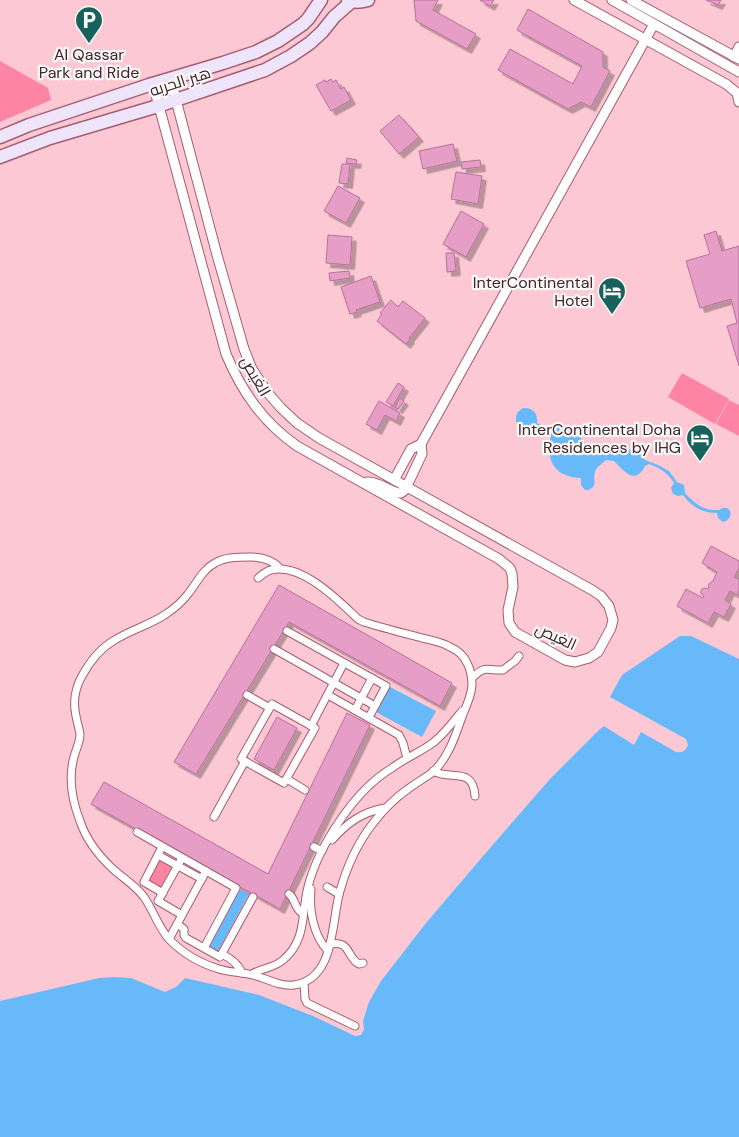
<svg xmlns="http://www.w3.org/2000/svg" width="739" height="1137" font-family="'DM Sans',Cairo,sans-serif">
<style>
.green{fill:#fe84a4}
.water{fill:#68b9fa}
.building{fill:#e69dc6;stroke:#b67199;filter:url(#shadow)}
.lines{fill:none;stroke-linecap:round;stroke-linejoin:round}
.pedestrian-casing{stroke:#a75c6f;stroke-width:9}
.minor-casing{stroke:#a75c6f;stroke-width:11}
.secondary-casing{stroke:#a75c6f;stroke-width:15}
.pedestrian{stroke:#fff;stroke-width:7}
.minor{stroke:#fff;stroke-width:9}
.secondary{stroke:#efe5fb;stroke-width:12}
.labels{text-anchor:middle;stroke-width:4.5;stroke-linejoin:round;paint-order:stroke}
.poi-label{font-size:16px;fill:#44242b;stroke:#f9f9f9;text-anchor:end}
.street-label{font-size:16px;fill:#44242b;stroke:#f9f9f9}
</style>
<defs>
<filter id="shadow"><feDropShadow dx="4.5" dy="4.5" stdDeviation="0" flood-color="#0004"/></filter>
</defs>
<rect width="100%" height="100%" fill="#fcc8d3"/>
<g class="green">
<path d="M0 61 48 88 51 100 0 122Z"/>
<path d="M682 373 729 399 715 424 668 397Z"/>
<path d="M729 400 739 405V436L716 424Z"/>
<path d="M160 857 173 864 160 890 147 883Z"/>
</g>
<g class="water">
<path d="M523 408C533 407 538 413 537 423L553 431C561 425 571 423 577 433 580 436 581 440 585 443 593 449 597 442 606 452H612L615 448 620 446 640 453 645 460 658 465 669 471 677 482 684 485 685 493C695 504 704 511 719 510 728 503 736 514 726 521L723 522 718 518 717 513C702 513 692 507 683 495L678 496 673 494 671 488 674 483C668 473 660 468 649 464L645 466C635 486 624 471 614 461L606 460C602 464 596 467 595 472 592 481 599 484 589 490H585L581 485V478C554 477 545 460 551 435L535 426C529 431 524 431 518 426 514 418 516 412 523 408Z"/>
<path d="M680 636H691L739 659V1137H0V1001L99 978 114 977 131 978 165 992 176 987 185 978 259 995 313 1016 355 1036 361 1035 364 1029 363 1021 369 1002 381 981 426 923 484 855 550 779 599 730 604 726 634 745 641 732 676 752C682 753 686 751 688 745L686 739 610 697 622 675Z"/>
<path d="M390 687 436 711 422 737 376 712Z"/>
<path d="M239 889 249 894 217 953 207 948Z"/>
</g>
<g class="building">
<path d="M414 0H438L433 10 476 34 467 49 416 21Z"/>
<path d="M480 0H494L490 6Z"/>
<path d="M706 0H721L718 5Z"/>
<path d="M528 9 603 52V67L610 71 591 107 581 102 568 109 498 70 510 49 573 84 582 66 517 30Z"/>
<path d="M331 79 333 82 336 80 341 89 344 87 351 100 331 111 316 85 325 80 326 82Z"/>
<path d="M399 115 419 137 399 154 380 131Z"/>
<path d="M453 144 457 161 423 169 419 151Z"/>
<path d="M347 158 357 160 356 164 346 163Z"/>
<path d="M480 160 481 167 462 169 461 162Z"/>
<path d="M342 164H350L348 184 339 183Z"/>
<path d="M456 172 482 176 478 204 451 199Z"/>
<path d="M338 186 360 198 346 223 324 211Z"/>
<path d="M461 211 484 224 466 257 443 244Z"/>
<path d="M716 231 722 251 739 246V366L727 326 737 323 731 299 700 308 686 261 710 254 704 235Z"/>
<path d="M328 235 352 237 350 265 326 263Z"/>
<path d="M446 253H454L456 271 447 272Z"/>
<path d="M349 271 350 278 330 281 329 273Z"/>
<path d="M371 276 380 302 356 310 357 312 350 314 341 287Z"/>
<path d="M391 300 398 307 403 301 425 318 409 338 410 339 406 344 377 321 382 314 380 313Z"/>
<path d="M398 383 404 387 393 406 386 402Z"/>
<path d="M400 398 404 401 398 409 395 407Z"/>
<path d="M379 401 400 413 396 421 385 415 377 430 366 424Z"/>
<path d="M711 546 739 561V568L734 577 739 579V591L737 595 730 591 725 600 731 604 724 617 714 612 708 623 677 606 686 589 703 598 704 596 701 594V590L704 588 708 589 709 584 713 581 717 572 702 563Z"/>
<path d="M279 585 452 683 440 706 289 622 196 774 174 762Z"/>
<path d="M347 713 370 725 280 909 91 804 104 782 268 874Z"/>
<path d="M277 717 297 728 274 770 254 759Z"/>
</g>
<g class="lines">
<g class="pedestrian-casing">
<g id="pedestrian">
<path d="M258 578C262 575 266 571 271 570 301 562 339 601 358 619L364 622C383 628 403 633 422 638 431 640 442 642 450 647 457 650 464 656 467 663 471 670 472 678 472 686 471 696 467 705 463 714 456 734 449 757 433 772 425 778 416 783 408 789 395 798 384 809 374 822 358 842 347 866 340 891 331 921 336 979 294 985 278 987 263 976 248 974 238 972 228 972 219 969 199 963 182 953 168 938 158 926 153 910 144 897 136 886 124 879 113 869 99 856 86 839 80 821 72 800 68 778 74 757 76 749 80 742 80 734 79 728 77 722 76 716 73 703 75 688 82 676 89 663 100 649 113 641 130 630 150 625 166 614 175 608 182 602 188 594 197 583 202 570 215 563 225 557 238 557 250 557 263 557 273 560 281 569"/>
<path d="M287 631 386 686 369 717"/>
<path d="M274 649 375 706"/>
<path d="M472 678C487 664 485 671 503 670L515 661 519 656"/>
<path d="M247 695 270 708"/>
<path d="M328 695 399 735 403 743 407 758"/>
<path d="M272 704 315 728 284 783 241 759Z"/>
<path d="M355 710 372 678"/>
<path d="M311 726 344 663"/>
<path d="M433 771C451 781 473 766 475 796"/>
<path d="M287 779 305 790"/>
<path d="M214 817 245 761"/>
<path d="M137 832 236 888 204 948"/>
<path d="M332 840C347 823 362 812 385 808"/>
<path d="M162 847 144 882 163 893"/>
<path d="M314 847 322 851"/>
<path d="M158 855 202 879"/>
<path d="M327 887 339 894"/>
<path d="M311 889C309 910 313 935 328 951"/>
<path d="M289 894C296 899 293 907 303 914"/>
<path d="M182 915 158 901 182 858"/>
<path d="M177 924 184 929V935L186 938 220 957 253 897"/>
<path d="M169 939 206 871"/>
<path d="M330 944C351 940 346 957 359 964L363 963"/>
<path d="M222 954C230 958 238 963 242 973"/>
<path d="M252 974C262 968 274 968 283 960 307 940 301 914 308 887 314 863 327 839 341 819 354 800 372 780 392 768 405 758 421 752 434 742 445 733 453 722 462 711"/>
<path d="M304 983 305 999 307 1003 355 1026"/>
</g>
</g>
<g class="minor-casing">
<g id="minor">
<path d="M574 0 726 84 737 93 739 102"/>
<path d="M612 0 739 72"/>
<path d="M631 0 739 59"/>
<path d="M734 57 739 47"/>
<path d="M153 84 226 354C242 392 263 422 297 446L499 559 510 568 512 574 513 587 508 610 509 623 515 632 565 660 575 662 589 658 598 652 611 628 613 620 609 606 601 596 592 590 319 438 297 423 281 408 267 392 252 369 244 349 217 255 176 100 171 78"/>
<path d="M394 480 411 449 421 444"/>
<path d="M367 482C379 481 389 492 401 493L405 490 422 454 421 444 654 24"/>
</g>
</g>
<g class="secondary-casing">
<g id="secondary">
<path d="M348 0C354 3 361 2 368 0"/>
<path d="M0 137 29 125 149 85 223 63 256 52 278 41 303 24 308 19 321 0"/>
<path d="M0 157 50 138 158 106 265 70 291 56 310 43 322 32 334 17 351 2"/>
</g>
</g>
<use href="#pedestrian" class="pedestrian"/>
<use href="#minor" class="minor"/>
<use href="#secondary" class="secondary"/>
</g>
<defs>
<g id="parking-pin" transform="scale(1.4375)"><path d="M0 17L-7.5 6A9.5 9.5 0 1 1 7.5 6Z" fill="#17635b" stroke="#f9f9f9"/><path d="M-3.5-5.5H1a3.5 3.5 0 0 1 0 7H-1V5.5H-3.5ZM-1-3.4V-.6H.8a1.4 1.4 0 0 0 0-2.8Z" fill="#fff"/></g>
<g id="hotel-pin" transform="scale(1.4375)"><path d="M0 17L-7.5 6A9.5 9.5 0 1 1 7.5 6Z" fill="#17635b" stroke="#f9f9f9"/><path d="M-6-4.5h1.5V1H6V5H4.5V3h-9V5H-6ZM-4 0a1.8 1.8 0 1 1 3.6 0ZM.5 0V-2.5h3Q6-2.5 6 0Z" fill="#fff"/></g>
</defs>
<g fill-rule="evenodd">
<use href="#parking-pin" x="89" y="20"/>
<use href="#hotel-pin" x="612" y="291"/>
<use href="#hotel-pin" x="700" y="438"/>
</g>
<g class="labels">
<g class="poi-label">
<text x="89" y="60" text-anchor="middle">Al Qassar<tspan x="89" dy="18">Park and Ride</tspan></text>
<text x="593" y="288">InterContinental<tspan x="593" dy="18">Hotel</tspan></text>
<text x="681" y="435">InterContinental Doha<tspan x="681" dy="18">Residences by IHG</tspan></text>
</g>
<g class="street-label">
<text transform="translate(180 81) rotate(-18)" y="6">هير الحربه</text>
<text transform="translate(256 376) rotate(60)" y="6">الغيص</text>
<text transform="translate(556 636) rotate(25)" y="6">الغيص</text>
</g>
</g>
</svg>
